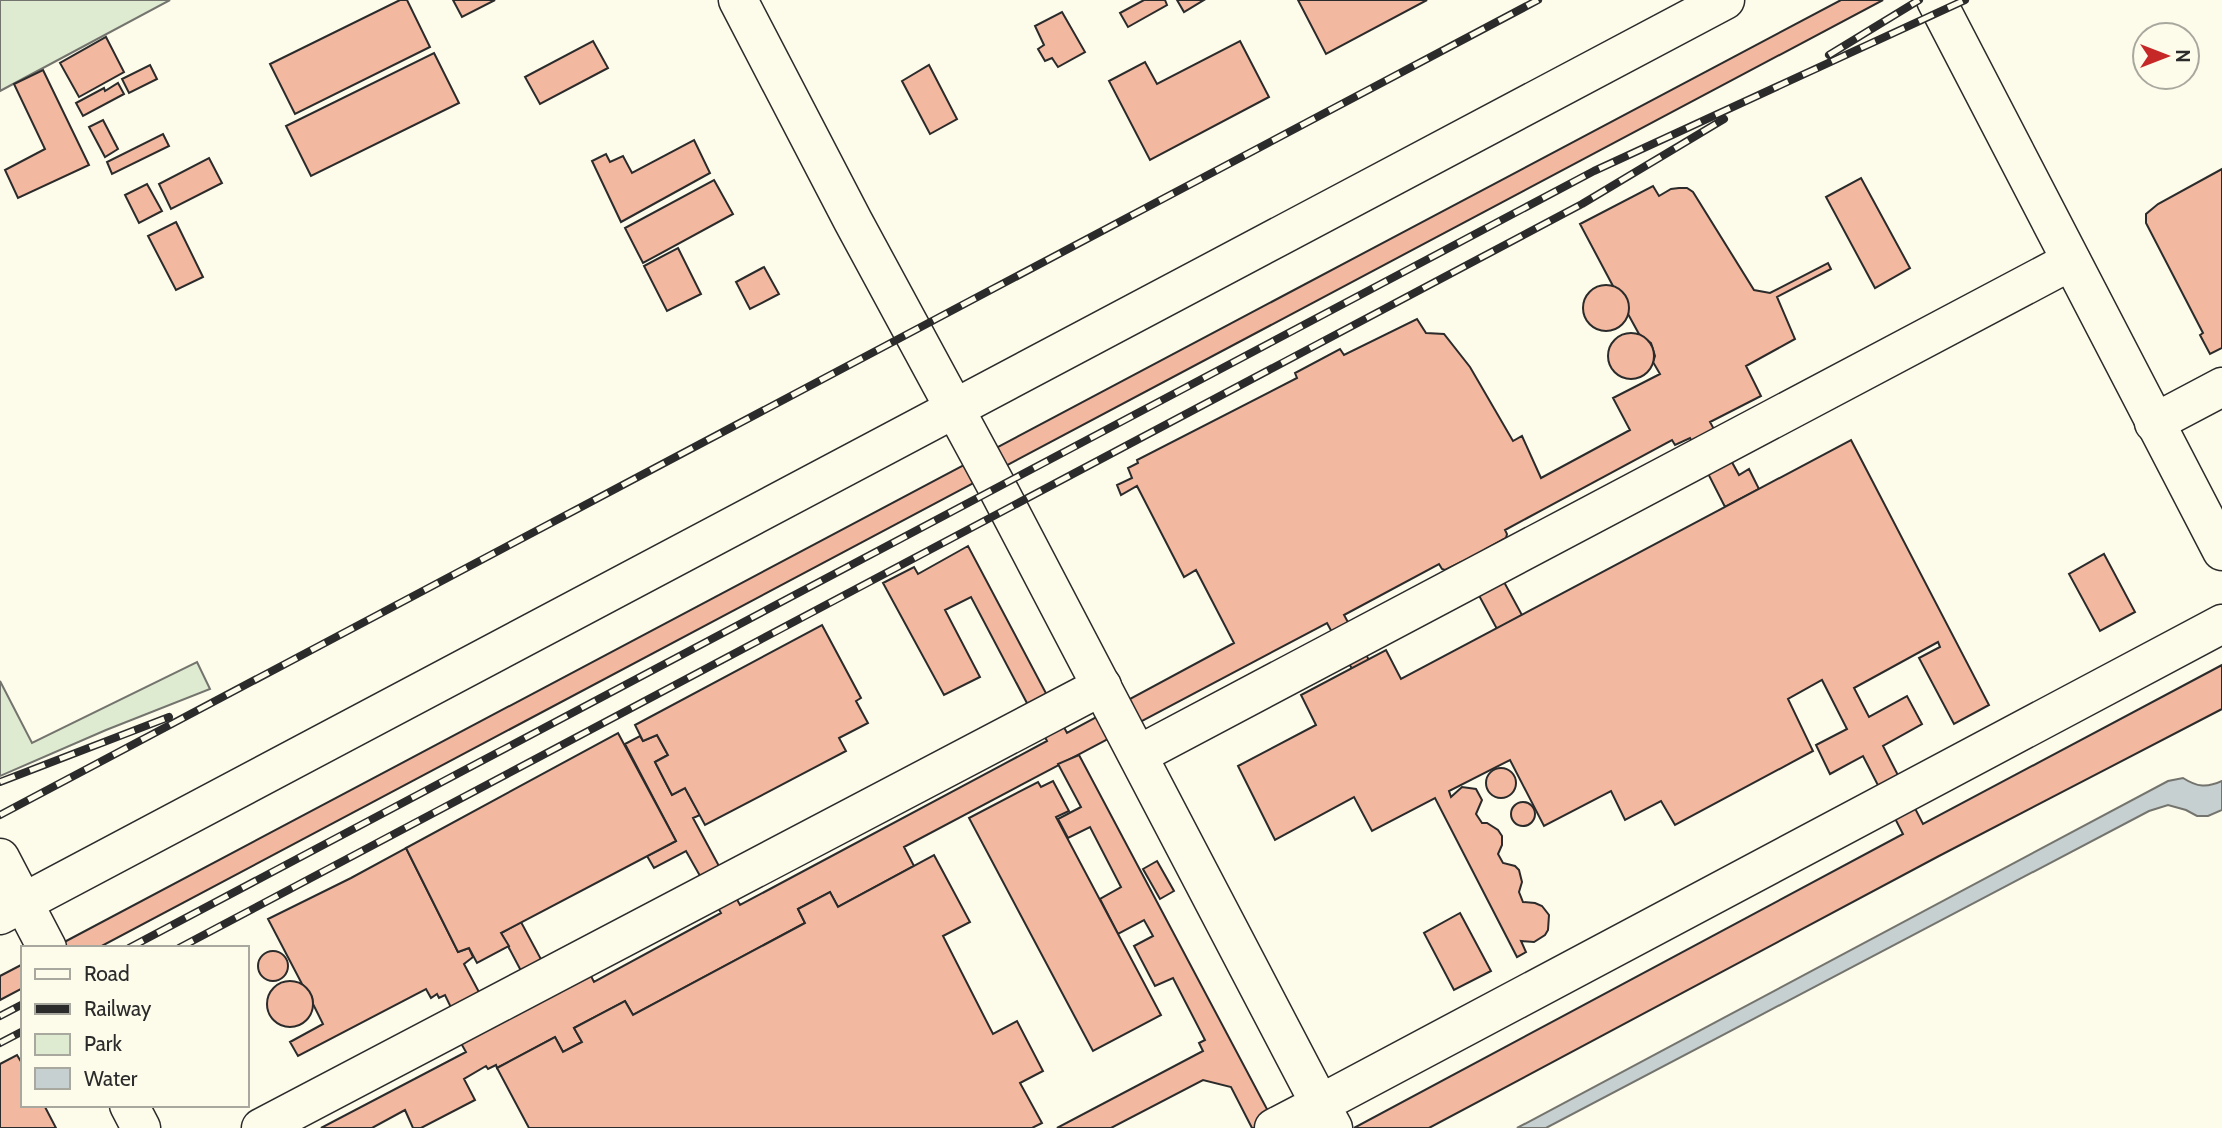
<svg xmlns="http://www.w3.org/2000/svg" width="2222" height="1128" font-family="Cabin,sans-serif">
<style>
.green{fill:#deebd1;stroke:#74746e;stroke-width:2}
.water{fill:#c7d0d0;stroke:#74746e;stroke-width:2}
.building{fill:#f2b8a0;stroke:#2b2b2b;stroke-width:2}
.lines{fill:none;stroke-linecap:round;stroke-linejoin:round}
.minor-casing{stroke:#2b2b2b;stroke-width:41}
.minor{stroke:#fdfbea;stroke-width:38}
.rail-casing{stroke:#2b2b2b;stroke-width:8}
.rail{stroke:#fdfbea;stroke-width:5;stroke-dasharray:16;stroke-linecap:butt}
</style>
<rect width="100%" height="100%" fill="#fdfbea"/>
<g class="green">
<path d="M0 0H170L0 91Z"/>
<path d="M197 662 210 689 106 730 0 776V681L32 743Z"/>
</g>
<path class="water" d="M2183 778C2197 787 2207 788 2222 781V810L2208 816H2197L2186 810 2168 805 2149 811 1546 1128H1517L2168 781Z"/>
<g class="building">
<path d="M400 0H407L430 47 295 114 270 64Z"/>
<path d="M453 0H495L462 17Z"/>
<path d="M1144 0H1165L1167 5 1128 27 1120 13Z"/>
<path d="M1177 0H1204L1184 12Z"/>
<path d="M1298 0H1427L1326 54Z"/>
<path d="M1841 0H1883L98 948H53Z"/>
<path d="M1062 12 1085 52 1058 67 1052 58 1045 61 1038 49 1044 45 1035 26Z"/>
<path d="M106 37 124 72 79 97 60 63Z"/>
<path d="M593 41 608 68 540 104 525 77Z"/>
<path d="M1240 41 1269 97 1150 160 1109 81 1145 62 1157 84Z"/>
<path d="M434 53 459 103 311 176 286 126Z"/>
<path d="M150 65 157 79 129 93 122 79Z"/>
<path d="M929 65 957 119 930 134 902 81Z"/>
<path d="M43 70 89 165 18 198 5 170 45 149 14 84Z"/>
<path d="M118 83 124 94 83 116 76 103 104 88 105 91Z"/>
<path d="M103 120 118 149 105 157 89 127Z"/>
<path d="M163 134 169 146 112 174 107 162Z"/>
<path d="M694 140 710 173 621 222 592 161 606 154 610 162 623 156 632 173Z"/>
<path d="M209 158 222 183 171 209 159 184Z"/>
<path d="M2222 169V348L2210 354 2200 335 2203 333 2146 223V214L2158 204Z"/>
<path d="M1861 178 1910 268 1875 288 1826 197Z"/>
<path d="M714 180 733 214 643 263 625 228Z"/>
<path d="M147 184 162 211 139 223 125 195Z"/>
<path d="M1653 186 1659 196 1671 189 1679 188H1687L1693 192 1754 290 1770 293 1828 263 1831 269 1777 297 1795 339 1746 366 1761 396 1710 422 1739 475 1749 469 1759 489 1725 507 1690 438 1675 445 1672 440 1505 530 1507 534 1506 538 1486 549 1522 615 1497 629 1461 562 1445 570 1442 569 1439 564 1344 615 1369 660 1352 669 1327 623 904 847 914 866 838 907 830 892 798 909 805 923 633 1015 625 1001 574 1028 582 1042 563 1052 555 1037 497 1068 496 1065 488 1069 486 1066 464 1079 475 1100 421 1128H413L405 1110 372 1128H321L466 1052 458 1038 457 1020 445 995 439 998 437 994 431 998 426 989 298 1056 290 1042 323 1024 313 1004 312 997 302 984 268 919 351 878 406 848 458 952 469 948 473 957 464 964 496 1024 537 1001 501 933 521 922 558 991 590 974 594 982 721 913 686 851 654 868 647 856 676 841 625 744 640 736 643 741 657 735 668 755 655 762 672 795 685 788 700 815 693 818 740 905 1047 741 971 597 945 610 980 677 944 695 883 583 914 567 918 574 968 546 1067 733 1234 643 1196 570 1184 577 1137 486 1121 495 1117 485 1132 478 1128 468 1138 463 1137 460 1297 378 1295 373 1340 349 1344 355 1417 319 1426 333 1444 334 1470 367 1513 441 1522 436 1541 478 1630 430 1613 398 1660 374 1653 362 1655 356 1651 343 1639 334 1628 314V303L1625 296 1613 286 1580 224Z"/>
<path d="M176 222 203 277 176 290 148 236Z"/>
<path d="M678 248 701 294 667 311 644 266Z"/>
<path d="M764 267 779 294 750 309 736 282Z"/>
<circle cx="1606" cy="308" r="23"/>
<circle cx="1631" cy="356" r="23"/>
<path d="M1851 440 1989 705 1954 724 1919 658 1940 647 1938 642 1854 688 1869 717 1907 696 1922 724 1883 746 1923 824 2222 665V709L1939 856 1429 1128H1354L1903 834 1863 756 1830 774 1816 745 1847 729 1822 680 1788 699 1813 751 1675 825 1661 801 1625 820 1611 791 1544 826 1510 760 1449 791 1451 797 1462 787 1476 789 1482 800 1476 814 1482 823H1487L1498 830 1502 836V845L1498 854 1503 863 1515 866 1519 870 1522 882 1519 892 1523 902 1535 903 1542 906 1549 915 1548 930 1545 935 1534 942 1521 941 1526 952 1517 957 1435 798 1372 831 1354 797 1275 840 1238 766 1316 725 1301 695 1386 650 1401 679Z"/>
<path d="M2104 554 2135 612 2100 631 2069 574Z"/>
<path d="M822 625 861 698 856 701 868 723 839 738 846 751 705 825 685 788 672 795 655 762 668 755 657 735 643 741 635 725Z"/>
<path d="M618 733 676 841 501 933 509 946 477 963 469 948 458 952 406 848Z"/>
<path d="M1079 755 1277 1128H1252L1231 1087 1203 1080 1111 1128H1057L1203 1051 1199 1043 1205 1040 1173 978 1155 986 1134 946 1153 936 1144 920 1118 934 1100 899 1121 887 1090 827 1068 838 1058 819 1081 807 1058 764Z"/>
<circle cx="1501" cy="783" r="15"/>
<path d="M1053 781 1069 811 1056 817 1161 1015 1093 1051 969 818 1038 782 1041 787Z"/>
<circle cx="1523" cy="814" r="12"/>
<path d="M934 855 970 922 943 936 993 1034 1017 1021 1043 1071 1020 1083 1042 1123 1032 1128H529L497 1068 555 1037 563 1052 582 1042 574 1028 625 1001 633 1015 805 923 798 909 830 892 838 907Z"/>
<path d="M1157 861 1174 891 1160 899 1143 869Z"/>
<path d="M1460 913 1491 971 1454 990 1424 933Z"/>
<circle cx="273" cy="966" r="15"/>
<path d="M23 964V988L0 1000V976Z"/>
<circle cx="290" cy="1004" r="23"/>
<path d="M17 1055 23 1065V1105H44L56 1128H0V1064Z"/>
</g>
<g class="lines">
<g class="minor-casing">
<g id="minor">
<path d="M738 0 853 221 997 487 1320 1104 1274 1128"/>
<path d="M1936 0 2222 551"/>
<path d="M2154 423 2222 387"/>
<path d="M1138 755 2071 261"/>
<path d="M0 858 47 948"/>
<path d="M0 915 1725 0"/>
<path d="M129 1105 141 1128"/>
<path d="M261 1128 1102 686"/>
<path d="M1333 1128 1320 1104 2222 624"/>
</g>
</g>
<use href="#minor" class="minor"/>
<g class="rail-casing">
<g id="rail">
<path d="M1829 55 1919 0"/>
<path d="M0 782 169 717"/>
<path d="M0 815 1538 0"/>
<path d="M129 948 1594 171 1965 0"/>
<path d="M179 948 1582 204 1724 119"/>
<path d="M0 1016 23 1004"/>
<path d="M0 1043 23 1031"/>
</g>
</g>
<use href="#rail" class="rail"/>
</g>
<rect x="21" y="946" width="228" height="161" fill="#fdfbea" stroke="#a9a89e" stroke-width="2"/>
<rect x="35" y="969" width="35" height="10" fill="#fdfbea" stroke="#a9a89e" stroke-width="2"/>
<text x="84" y="981" font-size="21" fill="#2b2b2b">Road</text>
<rect x="35" y="1004" width="35" height="10" fill="#2b2b2b" stroke="#a9a89e" stroke-width="2"/>
<text x="84" y="1016" font-size="21" fill="#2b2b2b">Railway</text>
<rect x="35" y="1034" width="35" height="21" fill="#deebd1" stroke="#a9a89e" stroke-width="2"/>
<text x="84" y="1051" font-size="21" fill="#2b2b2b">Park</text>
<rect x="35" y="1068" width="35" height="21" fill="#c7d0d0" stroke="#a9a89e" stroke-width="2"/>
<text x="84" y="1086" font-size="21" fill="#2b2b2b">Water</text>
<g transform="translate(2166 56) rotate(90)"><circle r="33" fill="#fdfbea" stroke="#a9a89e" stroke-width="2"/>
<path d="M0-5L12 26L0 18L-12 26Z" fill="#c62828"/>
<text y="-10" font-size="19" font-weight="bold" text-anchor="middle" fill="#2b2b2b">N</text>
</g>
</svg>
